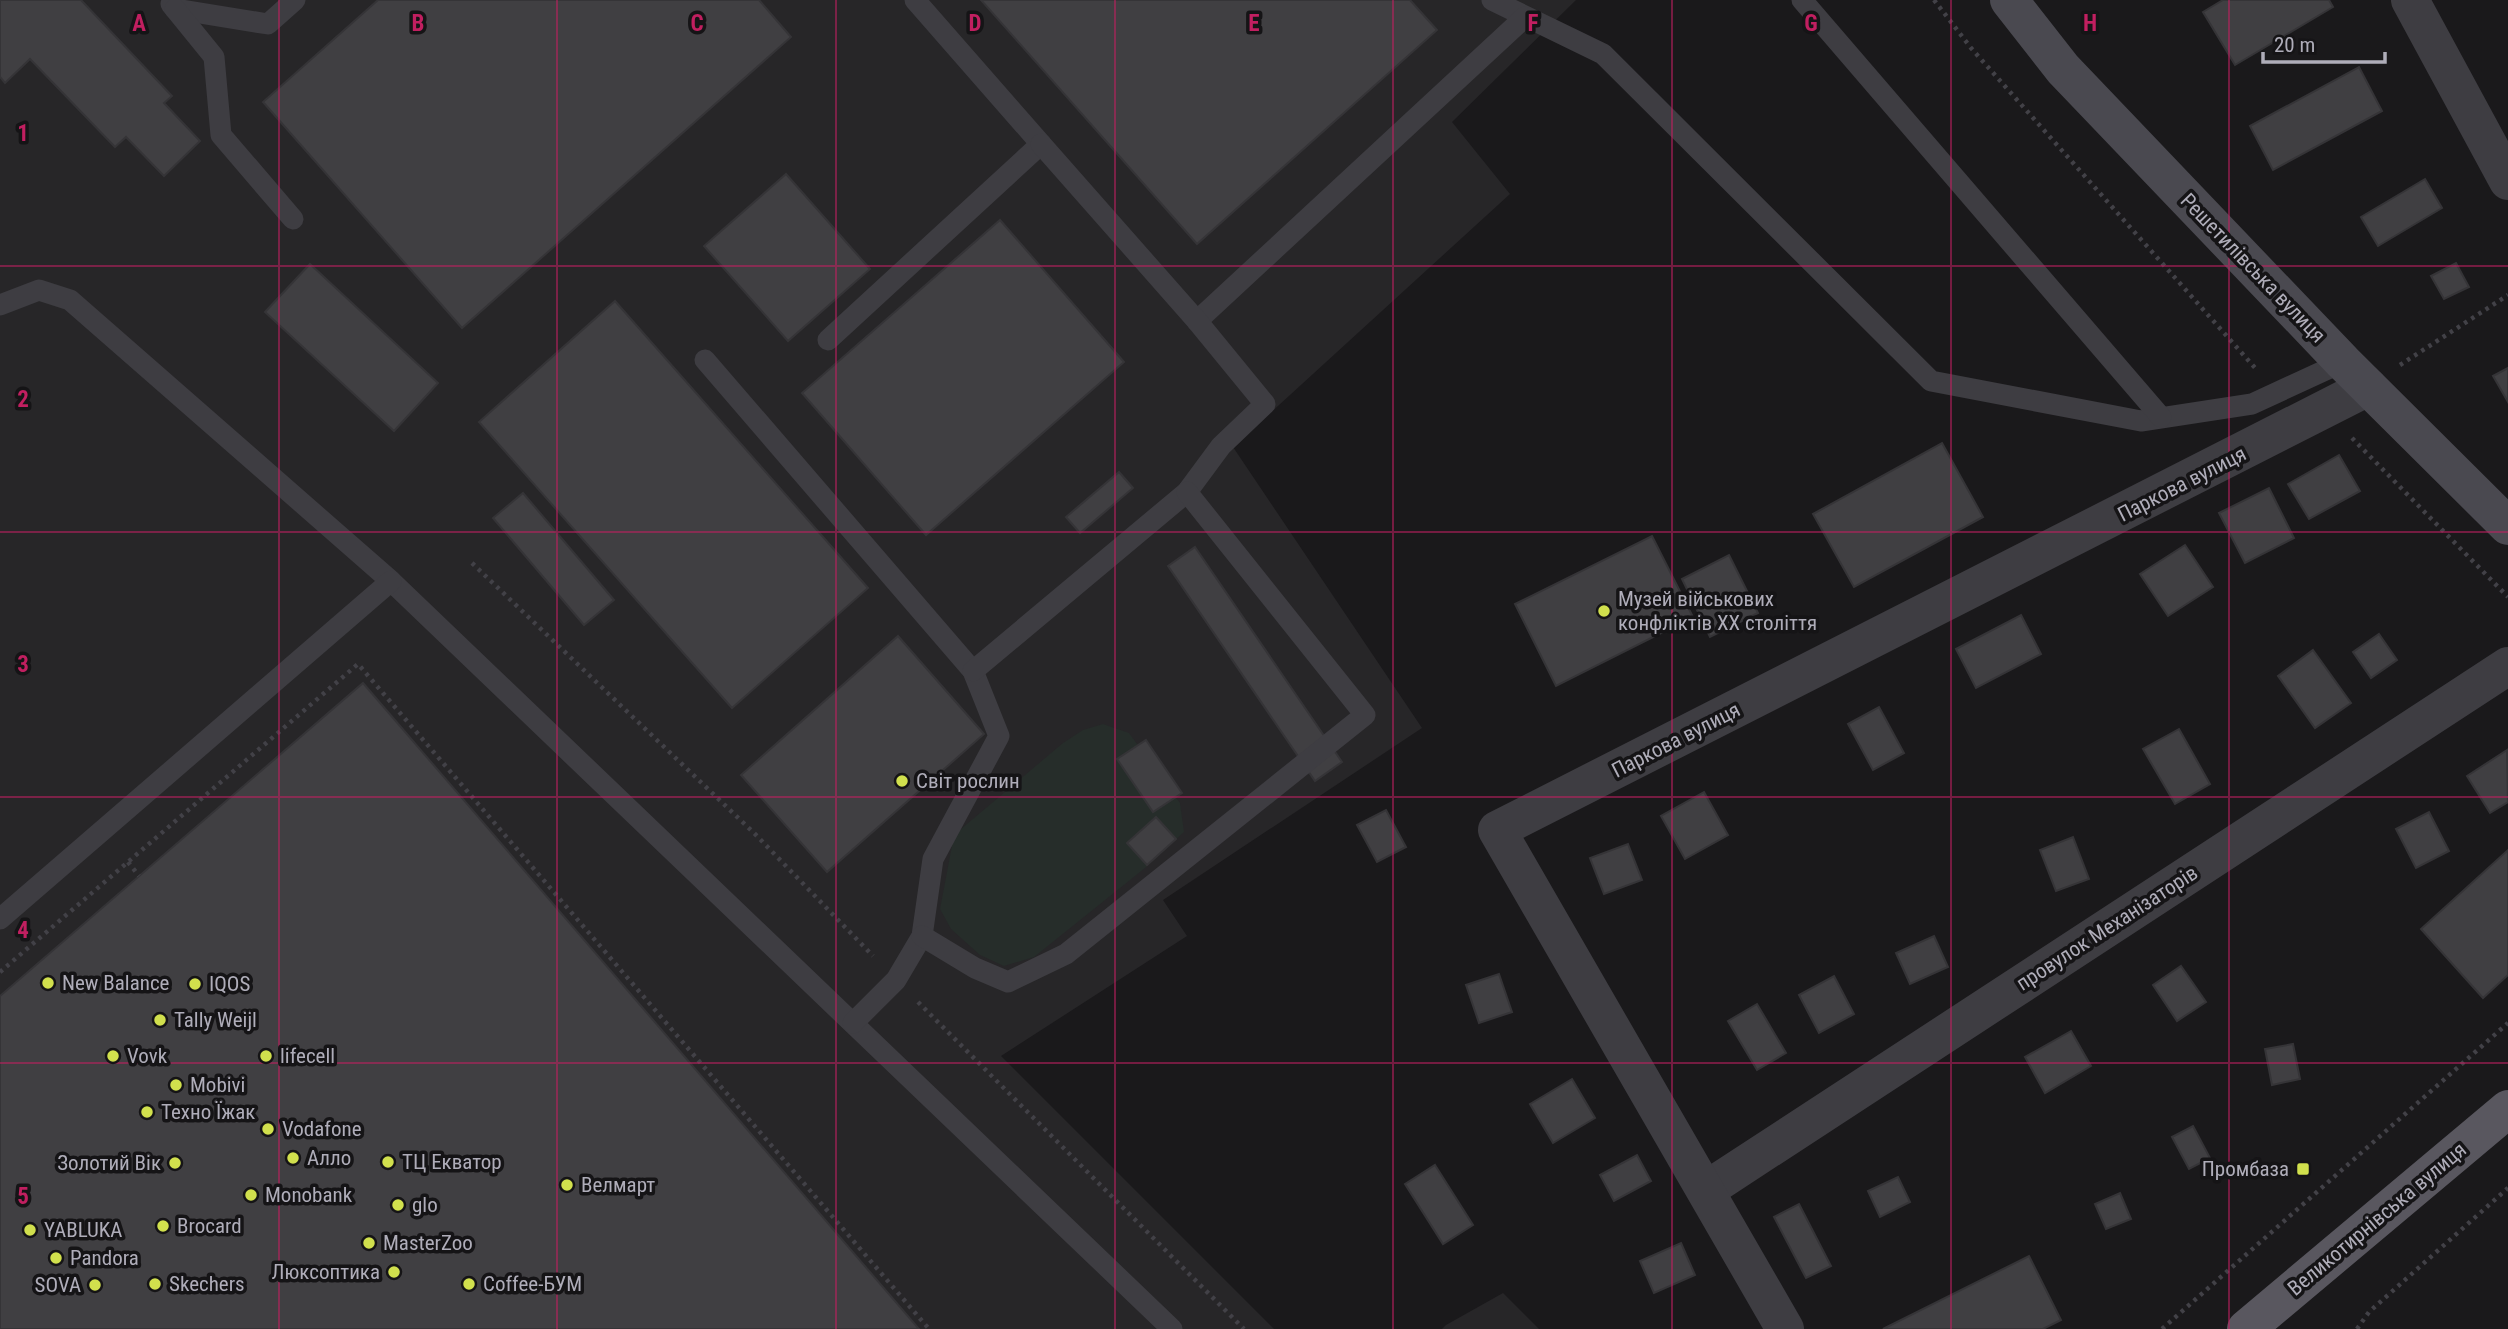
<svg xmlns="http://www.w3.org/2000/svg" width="2508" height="1329" font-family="'Roboto Condensed',sans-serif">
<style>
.built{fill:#272628}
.green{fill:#262d2a}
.building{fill:#403f42;stroke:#353437;stroke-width:2}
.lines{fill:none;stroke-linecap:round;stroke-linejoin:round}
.path{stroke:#424147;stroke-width:4.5;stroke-dasharray:3.5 5;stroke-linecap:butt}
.lane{stroke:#3e3d42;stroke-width:21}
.street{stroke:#3e3d42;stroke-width:38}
.secondary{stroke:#4a4950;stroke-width:38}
.primary{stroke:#59575f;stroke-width:38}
.grid{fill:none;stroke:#c11f60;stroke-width:2;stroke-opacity:0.55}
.poi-dot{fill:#d1e04d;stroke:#151416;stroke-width:2.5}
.labels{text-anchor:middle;stroke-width:7;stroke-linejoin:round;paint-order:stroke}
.street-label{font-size:21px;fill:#afadb9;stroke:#151416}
.poi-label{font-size:21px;fill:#afadb9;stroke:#151416;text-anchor:start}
.grid-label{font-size:23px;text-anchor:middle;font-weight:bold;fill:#c11f60;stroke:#151416;stroke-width:7;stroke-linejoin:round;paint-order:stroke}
</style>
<rect width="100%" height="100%" fill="#1a191b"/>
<g class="built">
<path d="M0 0H1576L1452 122 1510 194 1233 447 1422 728 1163 900 1187 936 1001 1056 1274 1329H0Z"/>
<path d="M1503 1293 1539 1329H1442L1446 1325Z"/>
</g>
<path class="green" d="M1103 724 1129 733 1180 803 1184 832 1145 868 1034 957 1004 966 980 955 951 929 940 909 954 835 1063 743 1083 730Z"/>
<g class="building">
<path d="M0 0H81L172 96 164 103 200 141 164 176 126 137 115 147 30 59 5 83 0 77Z"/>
<path d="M378 0H759L791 37 462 328 263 102Z"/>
<path d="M981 0H1410L1437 30 1197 244Z"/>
<path d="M2223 0H2329L2333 7 2235 65 2203 12Z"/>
<path d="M2359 67 2382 111 2273 170 2250 126Z"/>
<path d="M786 174 870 269 788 341 704 246Z"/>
<path d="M2425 179 2442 208 2378 246 2361 217Z"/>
<path d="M1000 220 1124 362 926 535 802 393Z"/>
<path d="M2456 263 2469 287 2444 299 2431 276Z"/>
<path d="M310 264 438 383 394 431 265 312Z"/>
<path d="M615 301 868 588 732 708 479 422Z"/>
<path d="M2508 368V402L2493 376Z"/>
<path d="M1942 443 1983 517 1854 587 1813 514Z"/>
<path d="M2339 455 2360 491 2309 519 2288 484Z"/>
<path d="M1119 472 1133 488 1080 533 1066 517Z"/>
<path d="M2269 488 2294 538 2245 563 2219 513Z"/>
<path d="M523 493 614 600 584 625 493 518Z"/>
<path d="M1652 536 1693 617 1556 686 1515 604Z"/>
<path d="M2185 545 2213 587 2168 616 2140 574Z"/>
<path d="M1195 547 1342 762 1315 781 1168 566Z"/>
<path d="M1729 555 1758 613 1710 637 1682 579Z"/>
<path d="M2021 615 2041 654 1976 688 1956 649Z"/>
<path d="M2379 634 2397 660 2371 678 2353 652Z"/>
<path d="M898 636 984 734 827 872 741 775Z"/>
<path d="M2313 650 2351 703 2315 728 2278 676Z"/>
<path d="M363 683 919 1329H0V996Z"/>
<path d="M1879 707 1904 753 1873 770 1848 724Z"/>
<path d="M2179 729 2210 784 2175 804 2143 749Z"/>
<path d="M1146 740 1182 793 1153 812 1117 759Z"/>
<path d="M2507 750 2508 802 2490 813 2467 776Z"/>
<path d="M1704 792 1728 835 1685 859 1661 816Z"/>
<path d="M1386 810 1406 847 1377 862 1357 825Z"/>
<path d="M2429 812 2449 851 2416 868 2396 829Z"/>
<path d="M1156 817 1176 839 1147 865 1127 843Z"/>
<path d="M2073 837 2089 879 2056 891 2040 850Z"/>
<path d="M1628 844 1642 880 1604 894 1590 858Z"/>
<path d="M2508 850V975L2483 998 2421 929Z"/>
<path d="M1934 936 1948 967 1910 984 1896 953Z"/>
<path d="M2181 966 2206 1002 2177 1021 2153 985Z"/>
<path d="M1499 974 1512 1012 1479 1023 1466 985Z"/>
<path d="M1834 976 1854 1014 1819 1033 1799 995Z"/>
<path d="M1757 1004 1786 1053 1757 1070 1728 1021Z"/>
<path d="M2071 1031 2091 1066 2045 1093 2025 1057Z"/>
<path d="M2293 1044 2300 1079 2272 1085 2265 1049Z"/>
<path d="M1572 1079 1595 1118 1553 1143 1530 1104Z"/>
<path d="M2193 1126 2210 1158 2189 1169 2172 1137Z"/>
<path d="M1637 1155 1651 1181 1614 1201 1600 1175Z"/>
<path d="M1435 1165 1473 1225 1443 1244 1405 1184Z"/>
<path d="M1898 1177 1910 1202 1880 1217 1868 1191Z"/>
<path d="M2120 1193 2131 1219 2106 1229 2095 1204Z"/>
<path d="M1799 1204 1831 1266 1806 1278 1774 1217Z"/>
<path d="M1681 1243 1695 1275 1654 1293 1640 1261Z"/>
<path d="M2029 1256 2061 1320 2043 1329H1883Z"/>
</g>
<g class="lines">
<g class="path">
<path d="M1934 0 1971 48 2256 369"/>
<path d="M2400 365 2508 295"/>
<path d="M2352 438 2508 597"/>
<path d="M472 563 755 834 873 956"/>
<path d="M128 862 139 876"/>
<path d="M0 972 358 664 929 1329"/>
<path d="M918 1002 1244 1329"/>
<path d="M2162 1329 2508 1023"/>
<path d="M2357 1329 2369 1312 2508 1188"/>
</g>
<g class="lane">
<path d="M1492 0 1603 54 1931 381 2141 421 2252 404 2343 362"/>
<path d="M1802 0 2161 417"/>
<path d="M171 4 175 9 268 24 295 0"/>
<path d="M175 9 214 57 221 135 293 219"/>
<path d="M0 305 39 290 70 300 391 581 1172 1329"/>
<path d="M1197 321 1525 17"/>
<path d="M828 340 1041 144 915 0"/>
<path d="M705 360 973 671 999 736 933 859 922 936 896 980 853 1023"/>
<path d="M973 671 1187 492 1221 446 1265 404 1197 321 1041 144"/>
<path d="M0 919 391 581"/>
<path d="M922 936 975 968 1008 982 1066 954 1365 715 1187 492"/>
</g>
<g class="street">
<path d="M2410 0 2508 181"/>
<path d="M1706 1190 2508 666"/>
<path d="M1785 1329 1497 830 2368 387"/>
</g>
<path class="secondary" d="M2009 0 2063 69 2343 362 2508 526"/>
<path class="primary" d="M2246 1329 2508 1109"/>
</g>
<path class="grid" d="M279 0V1329M557 0V1329M836 0V1329M1115 0V1329M1393 0V1329M1672 0V1329M1951 0V1329M2229 0V1329M0 266H2508M0 532H2508M0 797H2508M0 1063H2508"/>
<g class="poi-dot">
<circle cx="1604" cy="611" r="7"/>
<circle cx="902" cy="781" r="7"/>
<circle cx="48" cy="983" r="7"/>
<circle cx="195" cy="984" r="7"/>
<circle cx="160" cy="1020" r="7"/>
<circle cx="113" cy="1056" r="7"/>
<circle cx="266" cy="1056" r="7"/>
<circle cx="176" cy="1085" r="7"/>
<circle cx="147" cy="1112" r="7"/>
<circle cx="268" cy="1129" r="7"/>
<circle cx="293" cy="1158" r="7"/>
<circle cx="388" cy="1162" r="7"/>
<circle cx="175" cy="1163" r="7"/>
<rect x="2296" y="1162" width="14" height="14" rx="3.5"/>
<circle cx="567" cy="1185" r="7"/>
<circle cx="251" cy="1195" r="7"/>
<circle cx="398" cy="1205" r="7"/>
<circle cx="163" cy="1226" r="7"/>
<circle cx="30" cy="1230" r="7"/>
<circle cx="369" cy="1243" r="7"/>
<circle cx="56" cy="1258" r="7"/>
<circle cx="394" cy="1272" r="7"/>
<circle cx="155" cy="1284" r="7"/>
<circle cx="469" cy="1284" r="7"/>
<circle cx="95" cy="1285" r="7"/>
</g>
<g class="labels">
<g class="street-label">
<text transform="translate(2253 268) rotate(46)" y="7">Решетилівська вулиця</text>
<text transform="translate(2182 484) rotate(-27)" y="7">Паркова вулиця</text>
<text transform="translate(1676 740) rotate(-27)" y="7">Паркова вулиця</text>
<text transform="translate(2107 928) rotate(-33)" y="7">провулок Механізаторів</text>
<text transform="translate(2377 1219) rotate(-40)" y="7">Великотирнівська вулиця</text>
</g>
<g class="poi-label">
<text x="1618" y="606">Музей військових<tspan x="1618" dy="24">конфліктів ХХ століття</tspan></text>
<text x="916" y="788">Світ рослин</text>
<text x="62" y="990">New Balance</text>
<text x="209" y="991">IQOS</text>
<text x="174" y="1027">Tally Weijl</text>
<text x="127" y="1063">Vovk</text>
<text x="280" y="1063">lifecell</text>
<text x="190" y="1092">Mobivi</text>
<text x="161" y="1119">Техно Їжак</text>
<text x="282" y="1136">Vodafone</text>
<text x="307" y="1165">Алло</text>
<text x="402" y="1169">ТЦ Екватор</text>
<text x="161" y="1170" text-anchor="end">Золотий Вік</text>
<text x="2289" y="1176" text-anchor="end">Промбаза</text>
<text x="581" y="1192">Велмарт</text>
<text x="265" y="1202">Monobank</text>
<text x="412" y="1212">glo</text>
<text x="177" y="1233">Brocard</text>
<text x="44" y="1237">YABLUKA</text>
<text x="383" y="1250">MasterZoo</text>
<text x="70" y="1265">Pandora</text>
<text x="380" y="1279" text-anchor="end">Люксоптика</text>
<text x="169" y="1291">Skechers</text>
<text x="483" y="1291">Coffee-БУМ</text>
<text x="81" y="1292" text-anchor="end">SOVA</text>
</g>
</g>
<g class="grid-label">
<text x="139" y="31">A</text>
<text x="418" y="31">B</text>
<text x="697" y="31">C</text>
<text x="975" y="31">D</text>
<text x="1254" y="31">E</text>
<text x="1533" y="31">F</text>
<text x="1811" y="31">G</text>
<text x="2090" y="31">H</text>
<text x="23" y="141">1</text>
<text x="23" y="407">2</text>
<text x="23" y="672">3</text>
<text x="23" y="938">4</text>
<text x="23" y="1204">5</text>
</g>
<path d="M2263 52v10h122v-10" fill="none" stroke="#afadb9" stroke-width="3.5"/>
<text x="2274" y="52" font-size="21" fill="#afadb9" stroke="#151416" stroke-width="5" paint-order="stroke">20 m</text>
</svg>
